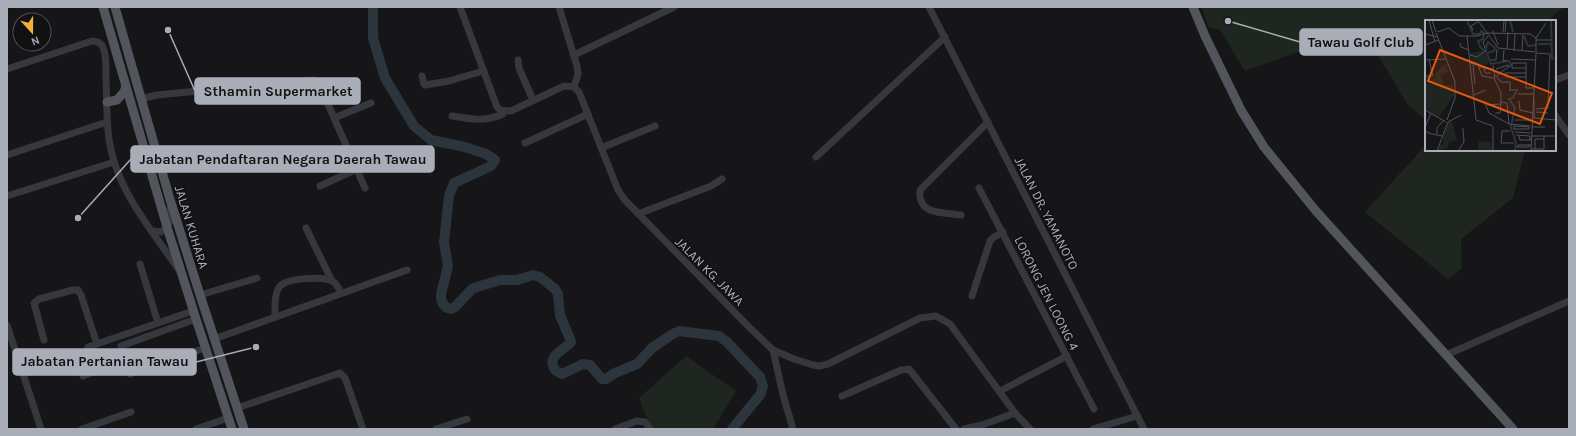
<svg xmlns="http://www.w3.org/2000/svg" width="1576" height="436" font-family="Karla,sans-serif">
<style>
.green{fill:#1e261f}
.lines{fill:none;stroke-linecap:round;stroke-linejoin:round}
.river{stroke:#2c353c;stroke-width:10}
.minor{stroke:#37383d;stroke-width:7}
.major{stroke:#53555c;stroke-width:9}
.labels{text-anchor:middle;stroke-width:3.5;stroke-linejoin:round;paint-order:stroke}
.street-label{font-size:13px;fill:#a8adb8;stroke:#111113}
.inset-river{fill:none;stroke:#2c353c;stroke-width:2}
.inset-road{fill:none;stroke:#505258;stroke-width:1}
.view{fill:#e8590c;fill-opacity:0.15;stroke:#e8590c;stroke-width:2}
.inset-edge{fill:none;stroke:#a8adb8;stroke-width:2}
.leader{fill:none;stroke:#a8adb8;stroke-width:1.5}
.callout-dot{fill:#a8adb8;stroke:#111113;stroke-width:1.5}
.callout{fill:#a8adb8;stroke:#a8adb8;stroke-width:1.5}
.callout-label{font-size:14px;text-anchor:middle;font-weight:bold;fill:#111}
</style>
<rect width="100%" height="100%" fill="#161618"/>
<g class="green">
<path d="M1201 7H1564L1547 21H1426V120L1408 105 1362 29 1245 71 1220 30 1209 27Z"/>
<path d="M1426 145V150H1525L1513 198 1461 239 1462 268 1448 279 1365 212Z"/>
<path d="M686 356 736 391 713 429H651L639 398Z"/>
</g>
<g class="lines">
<path class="river" d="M373 7V38L385 78 414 126 431 140 465 147 486 154 495 160 491 166 454 183 449 196 444 242 448 266 441 294V299L443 304 447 308 451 309 455 307 472 289 477 287 500 280H517L533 275 540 277 555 289 558 294 560 315 570 339 571 342C564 350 547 356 554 368 556 372 558 372 562 374L583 364 590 365 602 379H606L615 373 637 364 652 348 671 335 679 331 719 336 726 341 760 377 763 386 760 395 732 429"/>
<g class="minor">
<path d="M460 7 497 107 500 110 511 111 564 86 574 87 579 92 618 190 624 199 747 325 773 350 794 359 813 365 819 366 828 364 920 318 936 316 950 324 1015 413 1030 429"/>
<path d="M559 7 577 66 578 74 574 87"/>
<path d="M929 7 1144 429"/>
<path d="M574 55 674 7"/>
<path d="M518 60 519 68 533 100"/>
<path d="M7 69 92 41 98 42 102 45C107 55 106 67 106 78 107 98 106 119 109 139 116 190 151 229 179 270"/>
<path d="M422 76 424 84 425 85 449 81 483 71"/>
<path d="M1555 80 1569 75"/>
<path d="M142 104 145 98 157 95 314 80 319 84 365 188"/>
<path d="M1555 115 1569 135"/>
<path d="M452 116C470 119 486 122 503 114L504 111"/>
<path d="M334 118 371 103"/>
<path d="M525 143 588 114"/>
<path d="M601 148 655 126"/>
<path d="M7 155 107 122"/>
<path d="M816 157 945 37"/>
<path d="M320 186 357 169"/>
<path d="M979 188 1094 409"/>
<path d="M7 196 114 162"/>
<path d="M638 214 711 186 722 179"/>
<path d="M961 215C953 214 937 213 930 210 921 206 918 196 921 189L988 122"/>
<path d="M306 228 332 281"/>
<path d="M152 231 161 232C171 225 171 219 170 208"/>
<path d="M140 264 158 323"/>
<path d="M200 295 257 278"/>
<path d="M972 296 990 241 994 237 1003 232"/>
<path d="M275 317C275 307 274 294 280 286 288 278 322 276 332 281 337 283 339 289 341 293"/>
<path d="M7 325 41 429"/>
<path d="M214 339 407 270"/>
<path d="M44 340 34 303 39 299 73 290H78L81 295 97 344"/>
<path d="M121 346 196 319"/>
<path d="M773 350 783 395 793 429"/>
<path d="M1446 355 1569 301"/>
<path d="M130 374 205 348"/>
<path d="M83 376 93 372 87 352 88 347 193 311"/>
<path d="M1000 391 1067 356"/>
<path d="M842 396 901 370 909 369 956 429"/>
<path d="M237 408 340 373 345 378 363 429"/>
<path d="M82 429 131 412"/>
<path d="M196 429 228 418"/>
<path d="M436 429 467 419"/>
<path d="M615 429 637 421 645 422 650 429"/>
<path d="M964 429 982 425 1015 413"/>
<path d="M1093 429 1137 416"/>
</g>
<g class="major">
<path d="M103 7 167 227 196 319 232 429"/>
<path d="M115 7 169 196 200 295 244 429"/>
<path d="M1193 7 1205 36 1241 110 1264 147 1316 211 1513 429"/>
<path d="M107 102 117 100 124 92 126 86"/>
</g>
</g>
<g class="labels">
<g class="street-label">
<text transform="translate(1047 213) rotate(63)" y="5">JALAN DR. YAMANOTO</text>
<text transform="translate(192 227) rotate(73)" y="5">JALAN KUHARA</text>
<text transform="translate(710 271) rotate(45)" y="5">JALAN KG. JAWA</text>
<text transform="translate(1047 293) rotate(63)" y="5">LORONG JEN LOONG 4</text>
</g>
</g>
<g transform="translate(1425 20)">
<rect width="131" height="131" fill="#161618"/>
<path d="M57 31 63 37V45L46 43 45 33ZM20 44 24 52 16 55 19 65H28L29 75 14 97 0 89V64L9 59 11 52ZM27 101 32 121 24 122 23 128 13 131 16 124 19 123 18 118 23 103ZM53 121 65 122 68 131H53Z" fill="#1e261f"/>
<path class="inset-river" d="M42 0 48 14H55L56 11 59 13 58 19 53 21 55 27 60 31 63 22 70 28 69 31 62 33 66 44 84 41 86 45 71 56 76 62H85V70H92L88 78 84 79 90 88 86 107 91 123 90 131M85 0 88 12M126 0 127 38 129 39M99 16 103 26 111 25M113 24H127"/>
<path class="inset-road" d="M4 0 10 22M7 0 11 12M54 2 73 28 110 32M48 10 46 6 54 1M68 11 73 25M12 12 24 8 34 16H52L62 13M78 12 79 0M80 12 81 0M11 13 30 62V78L22 100M62 13 105 14 111 18M0 14 13 17M42 16 51 100 68 106M111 20H126M35 23 36 27 44 30M0 25 14 20M60 28 58 22 63 16M82 29 83 12M79 30 78 41 82 40M89 31 90 14M97 31 98 15M111 32V18L121 3M45 35 52 37 62 30M86 39 111 40M0 40 21 39M66 40H71L72 29M45 43 53 45 57 56 69 58 76 73V82L82 83 84 104M87 43H101V48H87ZM48 45 50 64M68 45 70 58M54 47 69 49M59 47 60 53H66M101 48V68H109M71 49 83 45 84 47M0 56H8L4 40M101 57H81L80 53H101M93 74H109M49 75 61 70M109 79V98L131 100M94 81 95 90 108 93M60 84 64 93 84 104 106 106M62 85 76 84M111 89 123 88 125 34 111 33M0 90 21 102M111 92 123 93M70 93H75L76 82M90 100H107M23 102 36 95M89 106 104 107V109H89ZM0 107 6 93M68 107V131M107 107H120M0 110 3 113 17 116M85 111H77L76 123H89M90 112 106 113M12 114V108L19 100M91 115 105 116V120M94 116 95 120H106M106 116H130M93 125 92 127H104V125M93 125H106M106 129H119V116M110 129V119H119M12 131 23 102M33 131 39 122 38 108M106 131 111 33"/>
<path class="view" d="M15 30 127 73 115 104 3 61Z"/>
<rect width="131" height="131" class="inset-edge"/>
</g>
<path class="leader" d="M1228 21L1300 42M168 30L195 91M78 218L131 159M256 347L196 362"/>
<g class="callout-dot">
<circle cx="1228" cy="21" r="4"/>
<circle cx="168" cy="30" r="4"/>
<circle cx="78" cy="218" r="4"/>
<circle cx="256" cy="347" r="4"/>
</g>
<g class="callout">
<rect x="1300" y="29" width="122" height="26" rx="4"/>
<rect x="195" y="78" width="165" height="26" rx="4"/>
<rect x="131" y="146" width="303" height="26" rx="4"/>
<rect x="13" y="349" width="183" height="26" rx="4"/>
</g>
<g class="callout-label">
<text x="1361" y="47">Tawau Golf Club</text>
<text x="278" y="96">Sthamin Supermarket</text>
<text x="283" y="164">Jabatan Pendaftaran Negara Daerah Tawau</text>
<text x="105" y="366">Jabatan Pertanian Tawau</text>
</g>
<rect width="1576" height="436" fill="none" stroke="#a8adb8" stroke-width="16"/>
<g transform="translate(32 32) rotate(159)"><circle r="19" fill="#111113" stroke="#4d4f55"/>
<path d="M0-3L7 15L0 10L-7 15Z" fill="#f2b134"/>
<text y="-6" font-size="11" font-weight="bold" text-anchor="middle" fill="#a8adb8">N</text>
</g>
</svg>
